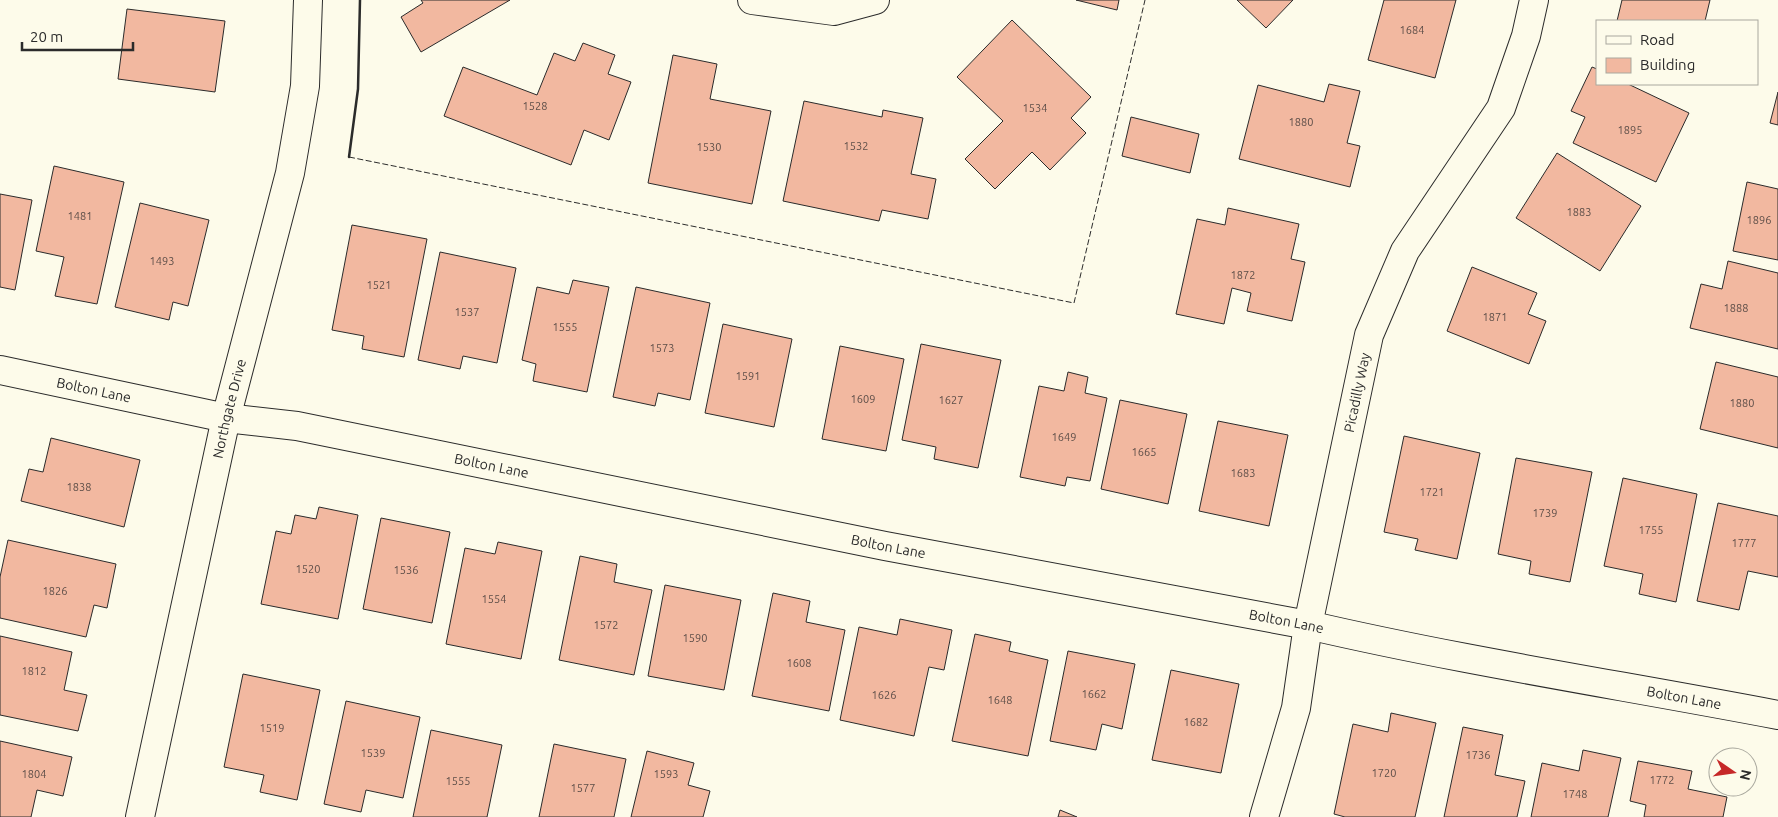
<svg xmlns="http://www.w3.org/2000/svg" width="1778" height="817" font-family="Ubuntu,sans-serif">
<style>
.building{fill:#f2b8a0;stroke:#2b2b2b}
.lines{fill:none;stroke-linecap:round;stroke-linejoin:round}
.minor-casing{stroke:#2b2b2b;stroke-width:30}
.tertiary-casing{stroke:#2b2b2b;stroke-width:30}
.minor{stroke:#fdfbea;stroke-width:28}
.tertiary{stroke:#fdfbea;stroke-width:28}
.fence{stroke:#2b2b2b;stroke-width:1;stroke-dasharray:6 2.5;stroke-linecap:butt}
.wall{stroke:#2b2b2b;stroke-width:2.5}
.labels{text-anchor:middle;stroke-width:4;stroke-linejoin:round;paint-order:stroke}
.number-label{font-size:11px;fill:#5d4e48}
.street-label{font-size:14px;fill:#2b2b2b;stroke:#fdfbea}
</style>
<rect width="100%" height="100%" fill="#fdfbea"/>
<g class="building">
<path d="M421 0H510L421 52 401 17 423 3Z"/>
<path d="M1076 0H1119L1117 10Z"/>
<path d="M1237 0H1293L1266 28Z"/>
<path d="M1384 0H1456L1435 78 1368 60Z"/>
<path d="M1622 0H1710L1705 21H1617Z"/>
<path d="M127 9 225 21 215 92 118 79Z"/>
<path d="M1012 20 1091 97 1071 118 1086 133 1050 170 1032 152 995 189 965 159 1003 121 957 77Z"/>
<path d="M583 43 615 55 608 74 631 82 609 140 584 130 571 165 444 116 463 67 537 95 554 53 575 61Z"/>
<path d="M673 55 717 64 710 99 771 111 752 204 648 183Z"/>
<path d="M1592 67 1597 69V84H1628L1689 113 1656 182 1573 143 1585 117 1571 111Z"/>
<path d="M1329 84 1360 91 1347 143 1360 146 1350 187 1239 159 1258 85 1324 102Z"/>
<path d="M1778 92V125L1770 123Z"/>
<path d="M804 101 882 117 883 110 923 118 911 174 936 179 928 219 882 210 879 221 783 201Z"/>
<path d="M1131 117 1199 134 1190 173 1122 156Z"/>
<path d="M1557 153 1641 206 1600 271 1516 218Z"/>
<path d="M54 166 124 182 97 304 55 296 64 257 36 251Z"/>
<path d="M1747 182 1778 189V260L1733 251Z"/>
<path d="M0 194 32 200 15 290 0 287Z"/>
<path d="M140 203 209 220 188 306 173 302 169 320 115 307Z"/>
<path d="M1228 208 1299 224 1291 259 1305 262 1292 321 1247 311 1251 293 1232 288 1224 324 1176 314 1197 219 1225 225Z"/>
<path d="M352 225 427 239 404 357 362 349 364 336 332 330Z"/>
<path d="M440 252 516 268 497 363 463 356 460 369 418 360Z"/>
<path d="M1728 261 1778 273V349L1690 328 1701 284 1722 289Z"/>
<path d="M1472 267 1537 293 1528 314 1546 321 1529 364 1447 331Z"/>
<path d="M573 280 609 287 587 392 533 381 536 364 522 360 537 287 569 294Z"/>
<path d="M636 287 710 303 690 400 658 393 655 406 613 397Z"/>
<path d="M723 324 792 339 774 427 705 413Z"/>
<path d="M921 344 1001 360 978 468 934 459 936 447 902 440Z"/>
<path d="M840 346 904 359 886 451 822 439Z"/>
<path d="M1716 362 1778 377V448L1700 429Z"/>
<path d="M1068 372 1088 377 1085 393 1107 398 1090 481 1067 477 1065 486 1020 477 1039 386 1064 391Z"/>
<path d="M1120 400 1187 414 1168 504 1101 489Z"/>
<path d="M1218 421 1288 435 1269 526 1199 511Z"/>
<path d="M1404 436 1480 453 1457 559 1415 550 1418 539 1384 532Z"/>
<path d="M51 438 140 460 124 527 21 501 29 469 43 472Z"/>
<path d="M1516 458 1592 472 1570 582 1529 574 1531 561 1498 554Z"/>
<path d="M1623 478 1697 494 1676 602 1639 594 1643 574 1604 566Z"/>
<path d="M1718 503 1778 516V577L1748 571 1739 610 1697 601Z"/>
<path d="M319 507 358 515 338 619 261 604 276 531 291 534 295 515 316 519Z"/>
<path d="M381 518 450 532 432 623 363 609Z"/>
<path d="M8 540 116 564 107 608 94 605 86 637 0 618V577Z"/>
<path d="M498 542 542 551 521 659 446 644 465 548 495 554Z"/>
<path d="M580 556 617 564 614 582 652 590 634 675 559 660Z"/>
<path d="M665 585 741 600 724 690 648 676Z"/>
<path d="M773 593 810 601 806 622 845 630 829 711 752 696Z"/>
<path d="M900 619 952 630 944 670 929 667 914 736 840 720 859 627 897 635Z"/>
<path d="M975 634 1011 642 1009 651 1048 660 1028 756 952 741Z"/>
<path d="M0 636 72 652 64 690 87 695 78 731 0 715Z"/>
<path d="M1068 651 1135 664 1122 729 1102 724 1096 750 1050 741Z"/>
<path d="M1171 670 1239 684 1221 773 1152 760Z"/>
<path d="M243 674 320 690 297 800 260 792 264 775 224 767Z"/>
<path d="M346 701 420 717 403 798 366 790 361 812 324 804Z"/>
<path d="M1391 713 1436 723 1415 817H1345L1334 814 1353 724 1388 732Z"/>
<path d="M1463 727 1503 735 1495 775 1525 781 1517 817H1444Z"/>
<path d="M431 730 502 745 487 817H413Z"/>
<path d="M0 741 72 757 63 796 37 790 31 817H0Z"/>
<path d="M554 744 626 759 614 817H539Z"/>
<path d="M1583 750 1621 758 1608 817H1531L1542 763 1579 771Z"/>
<path d="M647 751 694 763 688 785 710 791 703 817H631Z"/>
<path d="M1638 761 1692 771 1688 789 1727 797 1723 817H1644L1646 805 1630 801Z"/>
<path d="M1060 810 1077 817H1058Z"/>
</g>
<g class="lines">
<g class="minor-casing">
<g id="minor">
<path d="M752 0 834 11 875 0"/>
<path id="s1" d="M1264 817 1296 708 1308 625 1369 335 1405 251 1501 108 1526 36 1534 0"/>
</g>
</g>
<g class="tertiary-casing">
<g id="tertiary">
<path id="s2" d="M0 370 226 418 297 426 885 546 1308 625C1463 661 1621 685 1778 715"/>
<path id="s3" d="M140 817 226 418 290 173 305 86 308 0"/>
</g>
</g>
<use href="#minor" class="minor"/>
<use href="#tertiary" class="tertiary"/>
<path class="fence" d="M349 157 1074 303 1145 0"/>
<path class="wall" d="M349 157 358 89 360 0"/>
</g>
<g class="labels">
<g class="number-label">
<text x="1412" y="34">1684</text>
<text x="535" y="110">1528</text>
<text x="1035" y="112">1534</text>
<text x="1301" y="126">1880</text>
<text x="1630" y="134">1895</text>
<text x="856" y="150">1532</text>
<text x="709" y="151">1530</text>
<text x="1579" y="216">1883</text>
<text x="80" y="220">1481</text>
<text x="1759" y="224">1896</text>
<text x="162" y="265">1493</text>
<text x="1243" y="279">1872</text>
<text x="379" y="289">1521</text>
<text x="1736" y="312">1888</text>
<text x="467" y="316">1537</text>
<text x="1495" y="321">1871</text>
<text x="565" y="331">1555</text>
<text x="662" y="352">1573</text>
<text x="748" y="380">1591</text>
<text x="863" y="403">1609</text>
<text x="951" y="404">1627</text>
<text x="1742" y="407">1880</text>
<text x="1064" y="441">1649</text>
<text x="1144" y="456">1665</text>
<text x="1243" y="477">1683</text>
<text x="79" y="491">1838</text>
<text x="1432" y="496">1721</text>
<text x="1545" y="517">1739</text>
<text x="1651" y="534">1755</text>
<text x="1744" y="547">1777</text>
<text x="308" y="573">1520</text>
<text x="406" y="574">1536</text>
<text x="55" y="595">1826</text>
<text x="494" y="603">1554</text>
<text x="606" y="629">1572</text>
<text x="695" y="642">1590</text>
<text x="799" y="667">1608</text>
<text x="34" y="675">1812</text>
<text x="1094" y="698">1662</text>
<text x="884" y="699">1626</text>
<text x="1000" y="704">1648</text>
<text x="1196" y="726">1682</text>
<text x="272" y="732">1519</text>
<text x="373" y="757">1539</text>
<text x="1478" y="759">1736</text>
<text x="1384" y="777">1720</text>
<text x="34" y="778">1804</text>
<text x="666" y="778">1593</text>
<text x="1662" y="784">1772</text>
<text x="458" y="785">1555</text>
<text x="583" y="792">1577</text>
<text x="1575" y="798">1748</text>
</g>
<g class="street-label">
<text dy="5" stroke="none"><textPath href="#s2" startOffset="96">Bolton Lane</textPath></text>
<text dy="5" stroke="none"><textPath href="#s1" startOffset="435">Picadilly Way</textPath></text>
<text dy="5" stroke="none"><textPath href="#s3" startOffset="418">Northgate Drive</textPath></text>
<text dy="5" stroke="none"><textPath href="#s2" startOffset="501">Bolton Lane</textPath></text>
<text dy="5" stroke="none"><textPath href="#s2" startOffset="906">Bolton Lane</textPath></text>
<text dy="5" stroke="none"><textPath href="#s2" startOffset="1311">Bolton Lane</textPath></text>
<text dy="5" stroke="none"><textPath href="#s2" startOffset="1716">Bolton Lane</textPath></text>
</g>
</g>
<rect x="1596" y="20" width="162" height="65" fill="#fdfbea" stroke="#a9a89e"/>
<rect x="1606" y="36" width="25" height="8" fill="#fdfbea" stroke="#a9a89e"/>
<text x="1640" y="45" font-size="15" fill="#2b2b2b">Road</text>
<rect x="1606" y="58" width="25" height="15" fill="#f2b8a0" stroke="#a9a89e"/>
<text x="1640" y="70" font-size="15" fill="#2b2b2b">Building</text>
<g transform="translate(1733 772) rotate(103)"><circle r="24" fill="#fdfbea" stroke="#a9a89e"/>
<path d="M0-4L9 19L0 12L-9 19Z" fill="#c62828"/>
<text y="-8" font-size="14" font-weight="bold" text-anchor="middle" fill="#2b2b2b">N</text>
</g>
<path d="M22 42v8h111v-8" fill="none" stroke="#2b2b2b" stroke-width="2.5"/>
<text x="30" y="42" font-size="15" fill="#2b2b2b" stroke="#fdfbea" stroke-width="4" paint-order="stroke">20 m</text>
</svg>
